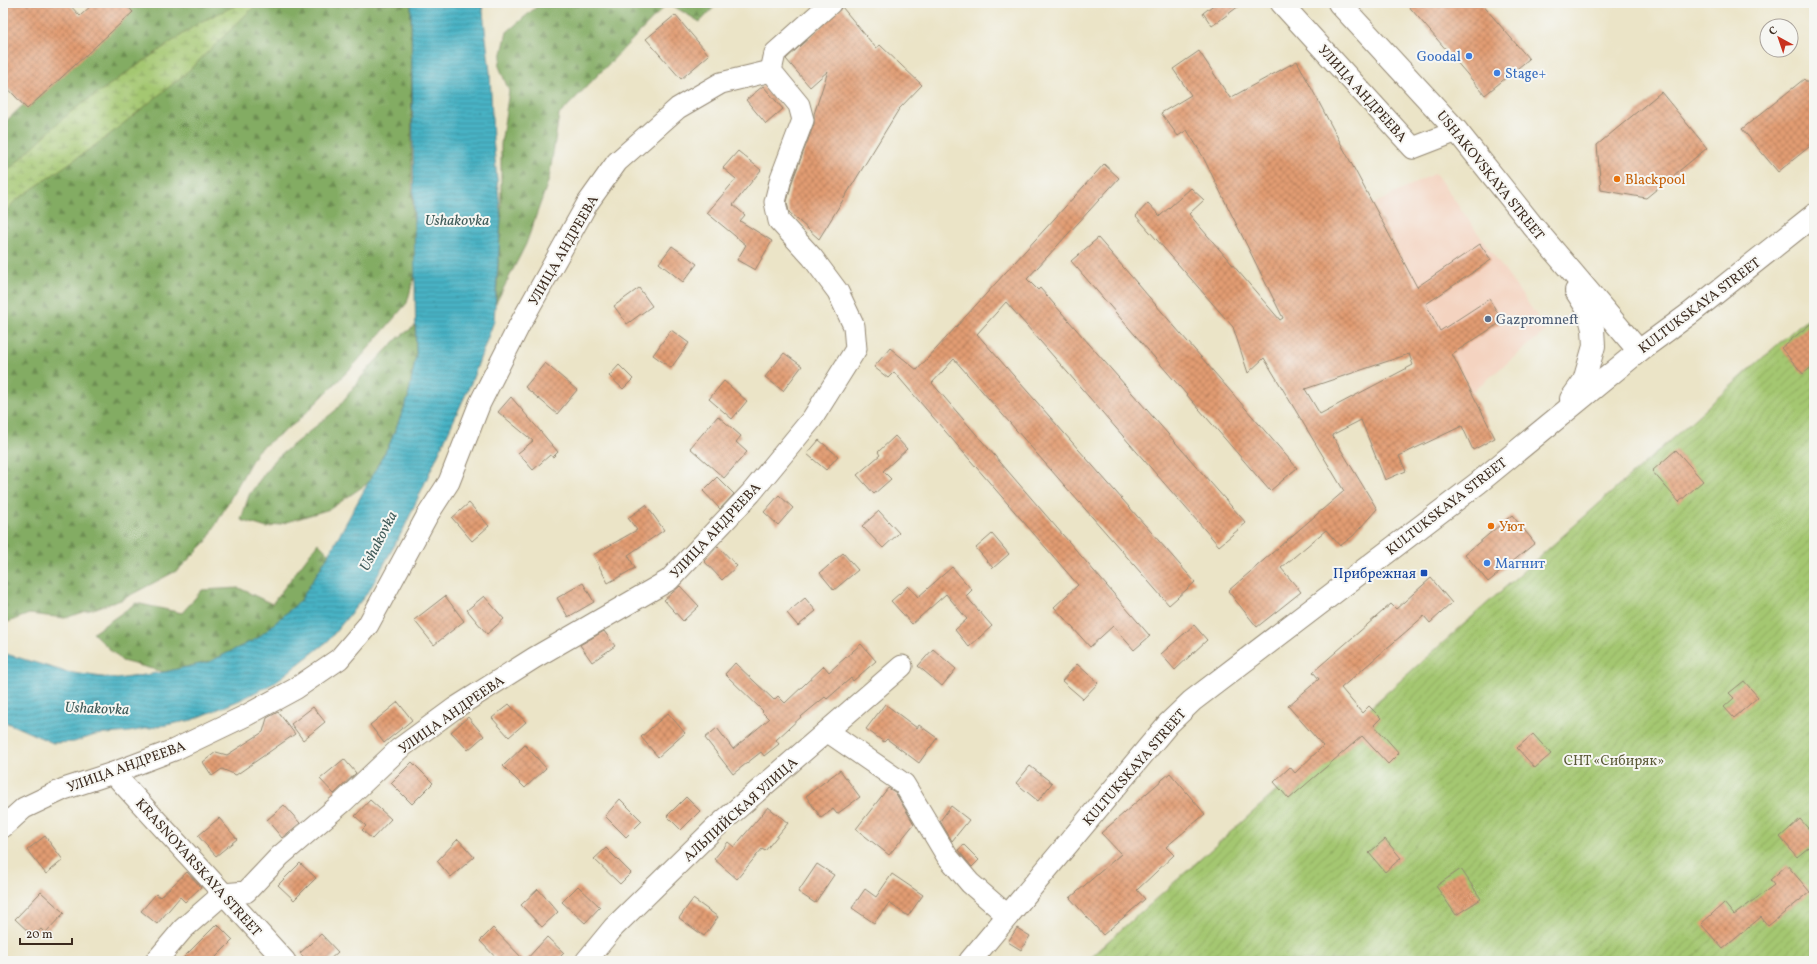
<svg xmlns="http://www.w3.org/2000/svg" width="1817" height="964" font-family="Vollkorn,serif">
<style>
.built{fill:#f4d3c0}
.forest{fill:url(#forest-firs);stroke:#5f6b40}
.wetland{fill:url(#wetland-marsh);stroke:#707848}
.garden{fill:url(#garden-furrows);stroke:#707848}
.water{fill:url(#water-rules);stroke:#406e71}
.building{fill:url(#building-cross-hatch);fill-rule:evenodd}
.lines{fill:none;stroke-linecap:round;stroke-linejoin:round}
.minor-casing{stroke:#938772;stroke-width:23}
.tertiary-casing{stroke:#938772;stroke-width:24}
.secondary-casing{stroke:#938772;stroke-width:24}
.minor{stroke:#fff;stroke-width:21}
.tertiary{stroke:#fff;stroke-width:22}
.secondary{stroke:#fff;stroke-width:22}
.shop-dot{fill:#3f7fe0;stroke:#f6f6f2;stroke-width:1.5}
.food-dot{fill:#e8710a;stroke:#f6f6f2;stroke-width:1.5}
.service-dot{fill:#5c6f8a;stroke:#f6f6f2;stroke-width:1.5}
.transit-dot{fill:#1a4fb4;stroke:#f6f6f2;stroke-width:1.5}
.labels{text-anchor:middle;stroke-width:4;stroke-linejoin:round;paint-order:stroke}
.shop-label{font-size:14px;fill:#366cbe;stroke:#f6f6f2;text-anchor:start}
.street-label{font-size:14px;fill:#3b2a1e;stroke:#f6f6f2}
.food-label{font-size:14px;fill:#c56008;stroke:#f6f6f2;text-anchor:start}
.service-label{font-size:14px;fill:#4e5e75;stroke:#f6f6f2;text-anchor:start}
.transit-label{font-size:14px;fill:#164399;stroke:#f6f6f2;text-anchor:end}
.park-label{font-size:14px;fill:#5a5937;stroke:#f6f6f2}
.water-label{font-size:15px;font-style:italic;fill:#3f5a58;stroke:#f6f6f2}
</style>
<defs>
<pattern id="forest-firs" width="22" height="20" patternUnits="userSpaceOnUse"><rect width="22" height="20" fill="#83ac63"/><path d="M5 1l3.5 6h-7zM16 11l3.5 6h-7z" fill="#6c8c51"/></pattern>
<pattern id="wetland-marsh" width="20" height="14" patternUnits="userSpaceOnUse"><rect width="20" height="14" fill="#a4c771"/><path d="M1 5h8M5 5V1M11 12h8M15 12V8" fill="none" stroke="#87a25c"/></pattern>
<pattern id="garden-furrows" width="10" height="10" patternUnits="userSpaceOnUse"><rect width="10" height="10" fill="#a4c771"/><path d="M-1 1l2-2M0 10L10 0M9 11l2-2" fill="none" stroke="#87a25c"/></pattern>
<pattern id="water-rules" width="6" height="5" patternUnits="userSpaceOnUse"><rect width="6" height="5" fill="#46b2c4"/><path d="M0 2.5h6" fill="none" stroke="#3c919f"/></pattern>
<pattern id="building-cross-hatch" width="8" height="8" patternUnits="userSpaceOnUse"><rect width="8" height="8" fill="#e29c72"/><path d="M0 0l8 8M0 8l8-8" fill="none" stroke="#b87f5d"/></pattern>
</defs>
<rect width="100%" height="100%" fill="#f6f6f2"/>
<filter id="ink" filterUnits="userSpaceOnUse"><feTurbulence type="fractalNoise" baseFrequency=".025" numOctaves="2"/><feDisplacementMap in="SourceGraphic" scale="8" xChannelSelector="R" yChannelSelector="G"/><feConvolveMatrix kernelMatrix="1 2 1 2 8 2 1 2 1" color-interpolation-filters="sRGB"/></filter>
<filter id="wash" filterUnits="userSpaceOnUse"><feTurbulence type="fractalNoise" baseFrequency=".012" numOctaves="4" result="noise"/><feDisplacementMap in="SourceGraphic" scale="16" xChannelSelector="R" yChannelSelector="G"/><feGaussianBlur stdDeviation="0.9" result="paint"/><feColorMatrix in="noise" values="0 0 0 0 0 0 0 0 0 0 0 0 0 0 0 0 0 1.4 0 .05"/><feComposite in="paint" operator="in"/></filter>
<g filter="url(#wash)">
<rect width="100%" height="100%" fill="#ebe4c7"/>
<path class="built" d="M1435 173 1547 330 1472 392 1374 204Z"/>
<g class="forest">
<path d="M131 3H411L412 186 416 270 407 303 355 364 298 421 257 451 206 542 178 570 121 600 65 618 29 614 3 624V124Z"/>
<path d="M541 3H718L700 22 668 3 559 115 549 179 526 244 496 303 501 219V144L509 91 499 66 507 32Z"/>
<path d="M415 326 416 355 408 398 390 443 368 483 330 509 267 528 241 520 249 495 274 460 336 410 367 370 398 338Z"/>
<path d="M318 543 329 554 300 601 258 638 209 662 164 672 122 661 93 633 136 603 182 613 202 590 239 588 272 604Z"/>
</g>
<path class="wetland" d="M241 3H258L184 75 104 139 15 201 3 214V175L69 113 200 22Z"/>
<path class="garden" d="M1814 312V961H1086Z"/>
<path class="water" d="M411 3H482L490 72 493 139 501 219 494 321 471 383 404 528 369 591 328 641 274 683 240 700 192 720 129 732 95 735 74 742 53 743 3 721V653L66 672 117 679 164 672 209 662 258 638 300 601 329 554 368 483 390 443 408 398 416 355Z"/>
<g id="blocks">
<g class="building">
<path d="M3 3H68L80 16 94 3H125L133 12 27 109 3 83Z"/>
<path d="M1216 3H1243L1212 26 1203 13Z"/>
<path d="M1406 3H1481L1529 59 1485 95Z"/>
<path d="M842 7 876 48 880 45 922 85 899 109 819 239 789 212 787 202 792 182 814 124V114L828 71 810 87 786 59Z"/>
<path d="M675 15 709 55 681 79 646 39Z"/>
<path d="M1199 51 1230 98 1297 61 1417 287 1480 244 1491 260 1426 304 1440 331 1489 299 1503 321 1452 354 1495 438 1473 450 1462 426 1399 456 1406 471 1385 480 1361 420 1332 435 1377 509 1353 536 1340 546 1326 530 1281 568 1301 592 1257 627 1228 591 1344 491 1264 358 1248 373 1233 327 1136 216 1148 203 1160 216 1191 188 1204 200 1189 214 1280 320 1283 318 1202 155 1187 130 1178 136 1161 113 1191 95 1173 69ZM1409 354 1413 365 1320 414 1305 389Z"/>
<path d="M1804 79 1814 91V143L1778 172 1742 129Z"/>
<path d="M763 86 783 109 766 124 746 100Z"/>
<path d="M1661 92 1707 148 1646 198 1601 190 1597 145Z"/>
<path d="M738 151 761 170 733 205 745 215 740 221 772 241 755 270 737 260 746 245 707 213 736 179 723 168Z"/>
<path d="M1104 164 1119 178 1027 279 1038 290 1040 288 1246 523 1219 546 1006 302 977 334 1195 582 1169 605 954 359 932 383 1150 636 1134 650 1113 626 1090 647 1054 607 1078 585 894 372 888 378 874 367 890 348 917 370Z"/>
<path d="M1098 238 1297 468 1270 491 1071 261Z"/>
<path d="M672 246 697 264 683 282 659 263Z"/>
<path d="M639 288 652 306 627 324 614 306Z"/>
<path d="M1814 321V365L1803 374 1781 348Z"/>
<path d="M671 330 689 343 671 368 653 355Z"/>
<path d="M784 353 802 366 783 391 765 377Z"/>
<path d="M545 363 577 390 557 414 525 387Z"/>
<path d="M619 365 633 379 623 389 609 376Z"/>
<path d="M724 381 747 401 732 419 709 399Z"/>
<path d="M511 397 558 452 553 457 550 455 533 470 518 453 533 441 498 412Z"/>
<path d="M718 416 741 436 736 442 747 452 724 478 690 448Z"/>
<path d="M895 436 907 449 883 471 891 479 874 494 857 475 880 455 878 452Z"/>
<path d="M819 440 838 456 826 470 807 454Z"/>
<path d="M1676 450 1703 481 1679 502 1652 471Z"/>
<path d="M717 477 734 494 720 509 703 491Z"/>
<path d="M779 495 793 508 778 525 764 512Z"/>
<path d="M469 503 489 526 472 541 452 518Z"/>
<path d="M646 505 664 530 628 555 635 568 608 583 593 555 637 530 628 518Z"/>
<path d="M879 511 899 533 883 548 862 526Z"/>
<path d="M1512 515 1535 543 1488 582 1465 554Z"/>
<path d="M992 534 1009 554 993 568 976 548Z"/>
<path d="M718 546 737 566 722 580 704 561Z"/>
<path d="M843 553 858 570 834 590 820 573Z"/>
<path d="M952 567 972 590 966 596 992 626 969 647 955 630 967 619 946 594 912 624 891 601 908 586 918 597Z"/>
<path d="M1431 578 1452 603 1430 623 1424 616 1341 688 1362 713 1369 706 1381 718 1374 725 1399 753 1388 764 1362 736 1289 799 1274 782 1290 767 1295 773 1323 746 1288 706 1319 679 1313 672 1391 604 1396 609Z"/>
<path d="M583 583 594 602 568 617 557 598Z"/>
<path d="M680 586 699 606 683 621 664 600Z"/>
<path d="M445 596 464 621 434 645 414 620Z"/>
<path d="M484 596 504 619 487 634 467 610Z"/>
<path d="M805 598 816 611 798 626 787 613Z"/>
<path d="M1194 625 1207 640 1175 670 1161 654Z"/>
<path d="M604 631 615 646 592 662 580 645Z"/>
<path d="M861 644 876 661 853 681 851 678 827 699 825 697 802 716 776 740 779 744 764 756 761 752 733 774 705 738 717 728 733 749 769 719 762 712 763 711 725 674 735 663 774 700 778 696 785 703 824 666 829 672Z"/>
<path d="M933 649 956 669 942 686 918 666Z"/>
<path d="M1077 664 1098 683 1083 699 1062 681Z"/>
<path d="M1744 681 1758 697 1734 718 1724 707 1734 698 1729 693Z"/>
<path d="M398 702 412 720 384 743 370 725Z"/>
<path d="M509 704 526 722 509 737 492 718Z"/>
<path d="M885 704 917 728 919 725 937 738 919 763 887 739 884 742 866 729Z"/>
<path d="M313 707 325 722 303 740 291 724Z"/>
<path d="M278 712 295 734 236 775 222 769 212 776 203 762 216 752 227 755 263 732 267 718Z"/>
<path d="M668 713 685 733 658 757 641 737Z"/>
<path d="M468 717 484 736 468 750 451 732Z"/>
<path d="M1533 734 1551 754 1535 768 1517 748Z"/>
<path d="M525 745 546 768 525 788 503 766Z"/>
<path d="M344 759 356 773 334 794 320 779Z"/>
<path d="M412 762 433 783 412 804 391 783Z"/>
<path d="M1030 766 1052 783 1038 801 1016 783Z"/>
<path d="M840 770 860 797 837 814 833 809 821 818 806 796Z"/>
<path d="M1170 773 1205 814 1166 847 1174 855 1137 890 1145 899 1103 935 1070 898 1121 854 1101 833Z"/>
<path d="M888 788 895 792 914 824 889 855 856 829Z"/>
<path d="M686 797 700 811 681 830 667 816Z"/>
<path d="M620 799 642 821 626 837 605 816Z"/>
<path d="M370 800 391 819 372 839 362 830 366 826 355 816Z"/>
<path d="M284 805 300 823 282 838 267 820Z"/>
<path d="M951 806 969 820 952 841 940 821Z"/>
<path d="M768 807 788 823 765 851 762 849 737 879 714 859 728 842 734 847Z"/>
<path d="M219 818 237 839 216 856 198 836Z"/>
<path d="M1800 819 1814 835V843L1797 857 1780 837Z"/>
<path d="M45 836 63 860 46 874 27 850Z"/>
<path d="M458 839 474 857 451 877 437 861Z"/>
<path d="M1385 839 1401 858 1385 872 1369 853Z"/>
<path d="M964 845 979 860 972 867 958 850Z"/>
<path d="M606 848 631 873 620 884 594 859Z"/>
<path d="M300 863 316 878 294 900 278 885Z"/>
<path d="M817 864 834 875 815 903 798 892Z"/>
<path d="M1787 865 1810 892 1768 926 1761 917 1723 949 1701 924 1724 903 1734 915 1774 885 1770 880Z"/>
<path d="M1461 869 1481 899 1456 915 1436 886Z"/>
<path d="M187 872 201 887 185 902 180 897 157 924 141 911 156 894 160 897Z"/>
<path d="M892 874 923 895 908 916 889 903 874 923 852 908 865 889 876 897Z"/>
<path d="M578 886 600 907 585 923 562 902Z"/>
<path d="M538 889 558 912 542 927 521 905Z"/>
<path d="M41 892 64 913 45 933 41 929 33 936 15 919Z"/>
<path d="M693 899 718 917 704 936 679 918Z"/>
<path d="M217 924 233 940 212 961H180Z"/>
<path d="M493 928 525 961H499L480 941Z"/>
<path d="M1017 928 1030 936 1021 950 1008 942Z"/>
<path d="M321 934 338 952 328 961H307L300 953Z"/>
<path d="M547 937 564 953 556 961H525Z"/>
</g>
</g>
</g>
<g filter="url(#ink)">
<use href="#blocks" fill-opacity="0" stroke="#938772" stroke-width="1"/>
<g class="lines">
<g class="minor-casing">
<g id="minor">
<path d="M1281 3 1413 148 1457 131"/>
<path d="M827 731 904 784 947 856 970 883 1008 916"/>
<path d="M113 773 285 961"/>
<path d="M3 827 24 808 64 789 113 773 174 750 247 715 295 689 339 659 368 625 427 516 449 482 480 403 520 324 587 204 617 162 678 108 721 83 771 71"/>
<path d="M156 961 183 929 223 894 246 892 280 856 343 802 399 749 455 708 534 658 669 580 751 493 812 419 856 349 854 326 838 292 812 257 779 221 775 202 781 178 803 120 799 105 771 71 775 53 831 3"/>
<path d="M586 961 614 927 714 829 902 666"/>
</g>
</g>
<g class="tertiary-casing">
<path id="tertiary" d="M1639 351 1692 312 1814 215"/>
</g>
<g class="secondary-casing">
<g id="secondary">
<path d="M1571 399 1584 381 1594 346 1593 329 1588 310 1576 291"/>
<path d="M970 961 1168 724 1192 701 1478 483 1639 351 1532 225 1457 131 1339 3"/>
</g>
</g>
<use href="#minor" class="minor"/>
<use href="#tertiary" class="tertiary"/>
<use href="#secondary" class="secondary"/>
</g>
</g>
<g class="shop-dot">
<circle cx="1469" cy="56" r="4"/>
<circle cx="1497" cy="73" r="4"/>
<circle cx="1487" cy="563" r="4"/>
</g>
<g class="food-dot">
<circle cx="1617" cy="179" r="4"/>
<circle cx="1491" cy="526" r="4"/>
</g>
<circle class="service-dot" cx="1488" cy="319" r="4"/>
<rect class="transit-dot" x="1420" y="569" width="8" height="8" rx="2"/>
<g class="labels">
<g class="shop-label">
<text x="1461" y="61" text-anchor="end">Goodal</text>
<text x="1505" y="78">Stage+</text>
<text x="1495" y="568">Магнит</text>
</g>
<g class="street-label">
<text transform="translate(1363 93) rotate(48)" y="5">УЛИЦА АНДРЕЕВА</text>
<text transform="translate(1491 175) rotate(51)" y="5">USHAKOVSKAYA STREET</text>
<text transform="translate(563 250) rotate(-60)" y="5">УЛИЦА АНДРЕЕВА</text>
<text transform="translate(1699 305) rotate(-37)" y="5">KULTUKSKAYA STREET</text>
<text transform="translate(1446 506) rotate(-38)" y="5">KULTUKSKAYA STREET</text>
<text transform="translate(715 530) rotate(-47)" y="5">УЛИЦА АНДРЕЕВА</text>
<text transform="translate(451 714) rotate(-35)" y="5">УЛИЦА АНДРЕЕВА</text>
<text transform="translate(126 766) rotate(-20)" y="5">УЛИЦА АНДРЕЕВА</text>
<text transform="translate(1134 767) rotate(-49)" y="5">KULTUKSKAYA STREET</text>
<text transform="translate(740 809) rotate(-42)" y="5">АЛЬПИЙСКАЯ УЛИЦА</text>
<text transform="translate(199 867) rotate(48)" y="5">KRASNOYARSKAYA STREET</text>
</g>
<g class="food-label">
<text x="1625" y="184">Blackpool</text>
<text x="1499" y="531">Уют</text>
</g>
<g class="service-label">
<text x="1496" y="324">Gazpromneft</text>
</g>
<g class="transit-label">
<text x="1416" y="578">Прибрежная</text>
</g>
<g class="park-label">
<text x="1614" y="765">СНТ «Сибиряк»</text>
</g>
<g class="water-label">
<text x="457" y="225">Ushakovka</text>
<text transform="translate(378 541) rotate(-63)" y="5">Ushakovka</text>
<text transform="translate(97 708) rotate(2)" y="5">Ushakovka</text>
</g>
</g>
<rect width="1817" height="964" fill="none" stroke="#f6f6f2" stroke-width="16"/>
<g transform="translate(1779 38) rotate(320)"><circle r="19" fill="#f6f6f2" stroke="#aba49d"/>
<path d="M0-3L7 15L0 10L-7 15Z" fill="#c8321e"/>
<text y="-6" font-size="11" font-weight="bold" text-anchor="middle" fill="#3b2a1e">С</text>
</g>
<path d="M20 938v6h52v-6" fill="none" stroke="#3b2a1e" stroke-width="2"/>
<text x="26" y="938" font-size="12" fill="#3b2a1e" stroke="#f6f6f2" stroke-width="3" paint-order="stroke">20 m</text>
</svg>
